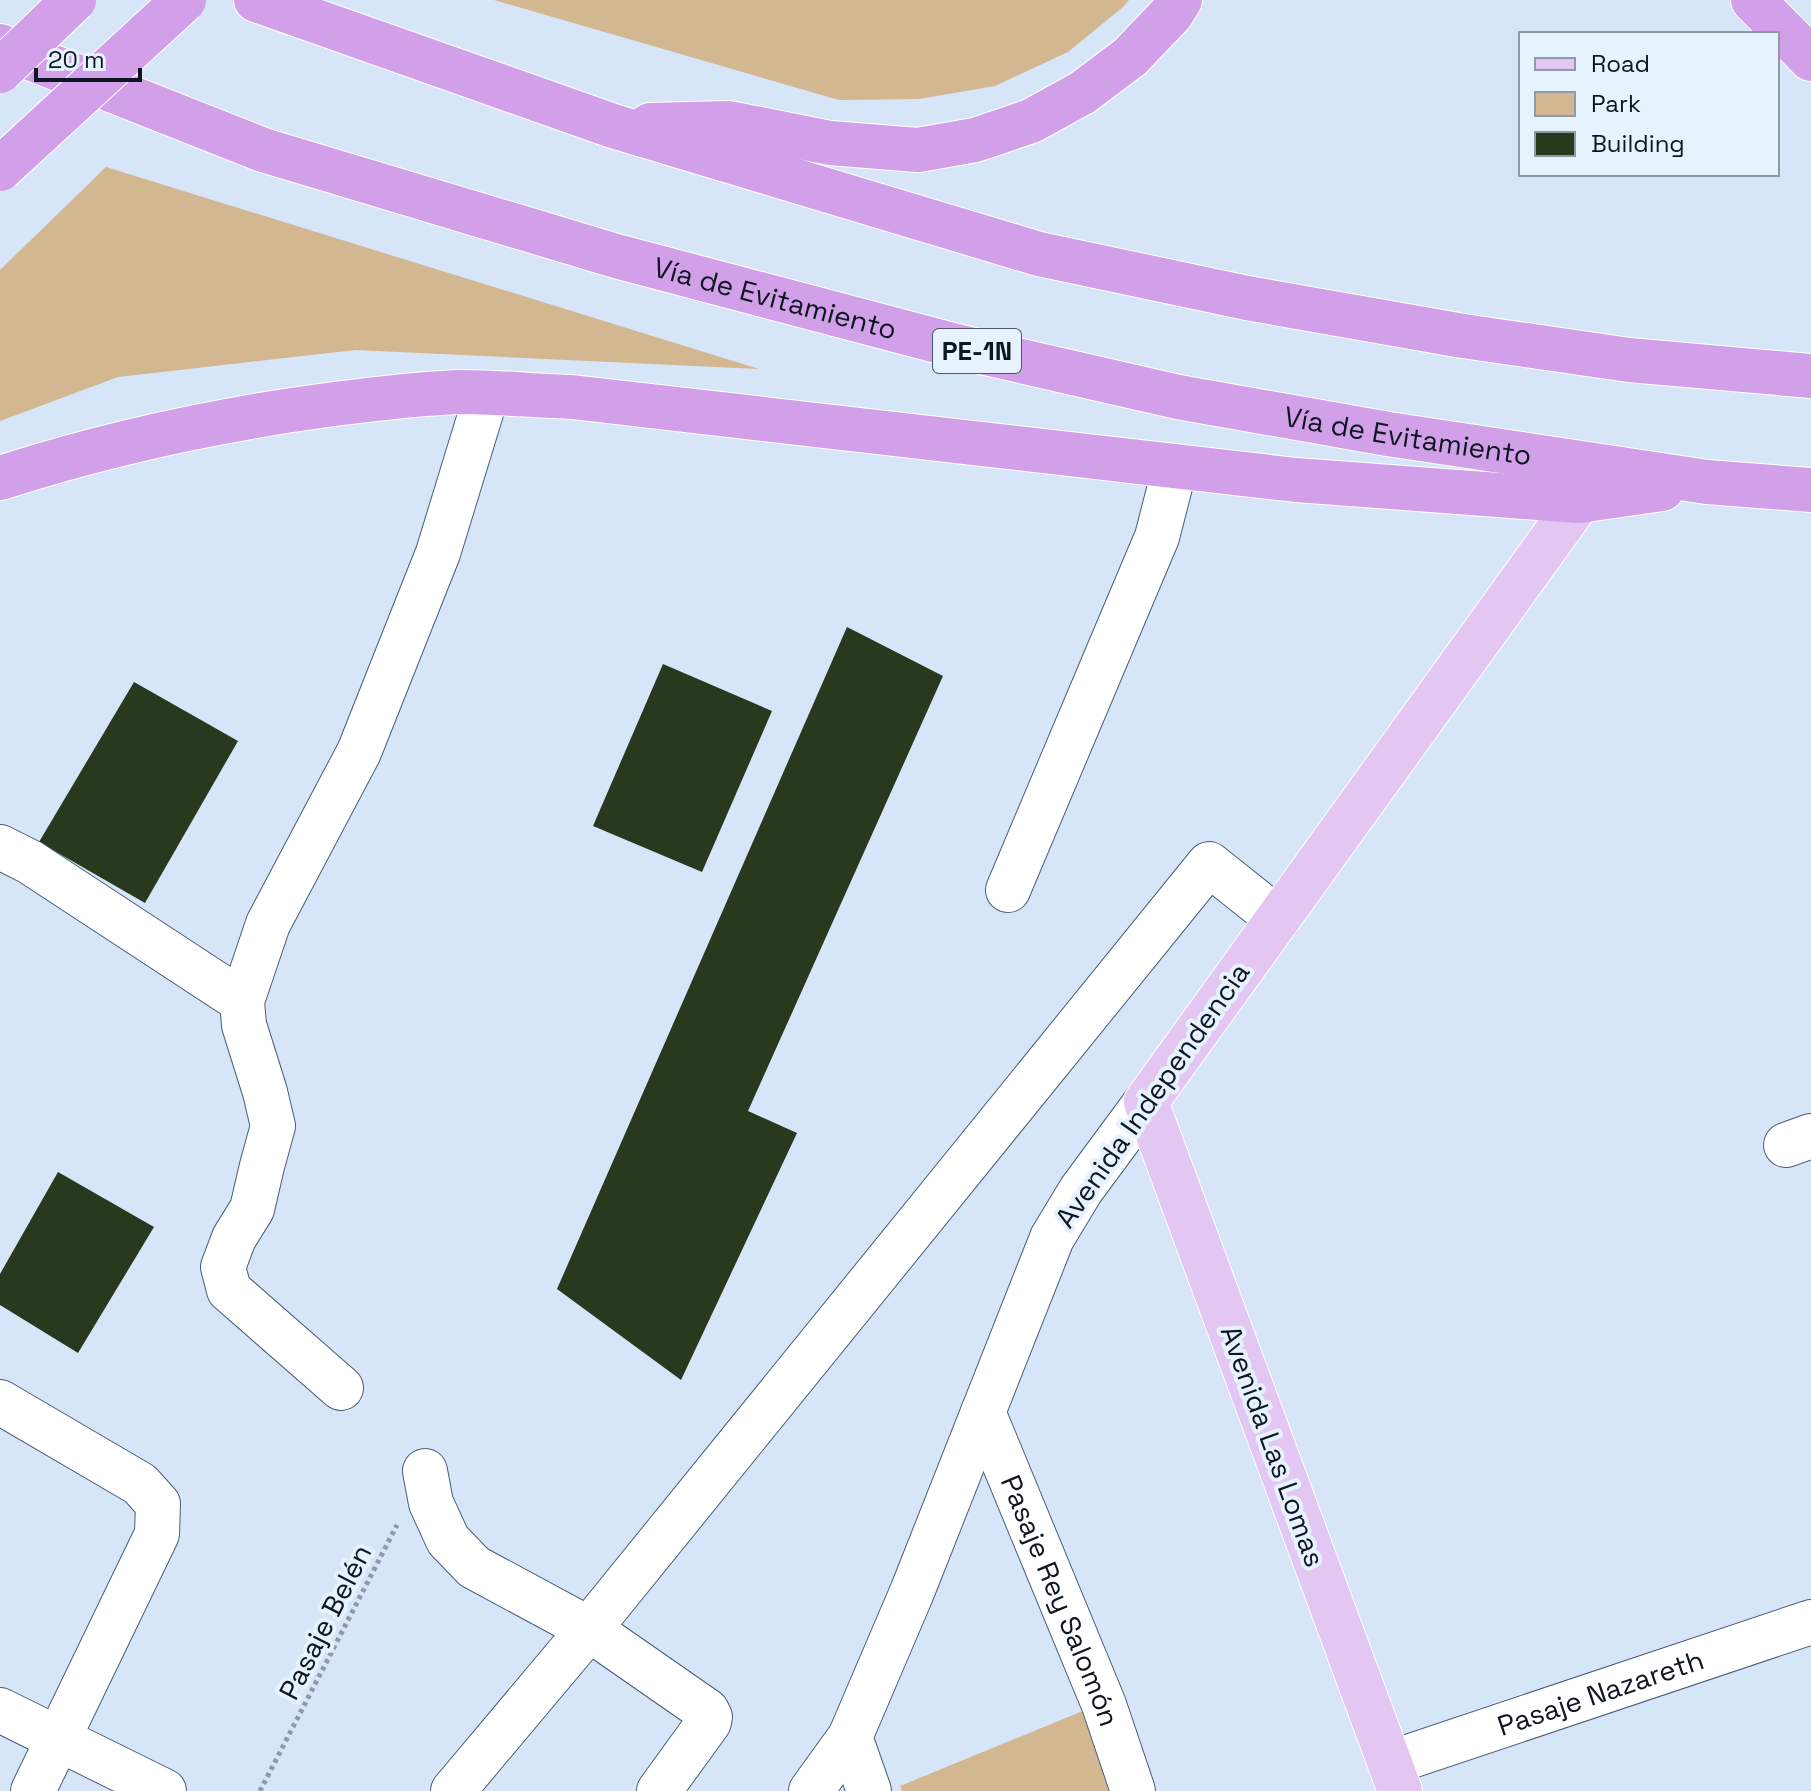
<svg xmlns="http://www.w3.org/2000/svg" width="1811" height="1791" font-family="'Space Grotesk',sans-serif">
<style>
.green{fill:#d2b791}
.building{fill:#28391e}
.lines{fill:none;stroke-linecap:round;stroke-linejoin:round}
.minor-casing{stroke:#485e79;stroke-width:46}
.major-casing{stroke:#fff;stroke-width:46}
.highway-casing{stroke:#fff;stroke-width:46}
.path{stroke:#8e9aab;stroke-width:5;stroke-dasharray:4 4;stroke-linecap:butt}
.minor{stroke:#fff;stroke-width:44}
.major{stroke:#e4c6f2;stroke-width:44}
.highway{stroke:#d2a0e9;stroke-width:44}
.highway-bridge-casing{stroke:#fff;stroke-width:46;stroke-linecap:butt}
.highway-bridge{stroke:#d2a0e9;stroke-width:44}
.labels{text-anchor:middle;stroke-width:8;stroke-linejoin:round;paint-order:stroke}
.shield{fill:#e7f2ff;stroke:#4e5864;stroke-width:2}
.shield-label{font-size:26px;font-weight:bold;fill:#0d1621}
.street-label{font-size:28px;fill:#0d1621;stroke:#e7f2ff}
</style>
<rect width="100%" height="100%" fill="#d6e5f8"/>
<g class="green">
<path d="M494 0H1129L1123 7 1068 52 995 86 919 99 839 100Z"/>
<path d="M106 167 759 369 356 350 118 377 0 421V270Z"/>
<path d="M1095 1706 1124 1791H902L900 1786Z"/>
</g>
<g class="building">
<path d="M847 627 943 676 748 1111 797 1133 681 1380 557 1289Z"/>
<path d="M663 664 772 711 702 872 593 826Z"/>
<path d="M134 682 238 741 145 903 39 842Z"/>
<path d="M58 1172 154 1227 78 1353 0 1305V1274Z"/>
</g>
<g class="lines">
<g class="minor-casing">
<g id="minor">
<path d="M0 847 30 862 242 1001"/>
<path d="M1008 890 1157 537 1175 467"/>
<path d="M1786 1145 1811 1136"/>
<path d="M341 1388 229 1290 223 1267 234 1238 252 1209 262 1166 273 1126 265 1092 244 1025 242 1001 268 924 359 752 438 553 487 393"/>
<path d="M0 1402 140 1484 158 1504 157 1534 33 1791"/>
<path id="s1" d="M983 1412 1104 1705 1133 1791"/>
<path d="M425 1471 431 1503 448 1540 474 1567 589 1629 707 1711 710 1717 709 1722 659 1791"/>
<path d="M0 1710 164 1791"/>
<path d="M850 1737 869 1791"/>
<path id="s2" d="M1390 1763 1811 1622"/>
<path d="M453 1791 589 1629 1209 864 1278 919"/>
<path d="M811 1791 850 1737 912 1592 1052 1238 1081 1190 1146 1102"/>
</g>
</g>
<g class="major-casing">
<path id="major" d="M1400 1791 1146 1102 1579 501"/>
</g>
<g class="highway-casing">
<g id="highway">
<path d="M256 0 613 126 1039 254 1247 298 1463 336 1629 360 1811 376"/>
<path d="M1753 0 1811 59"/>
<path id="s3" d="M0 46 263 150 616 256 960 347 1178 397 1388 434 1707 482 1811 490"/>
<path d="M650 125 729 123 830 143 918 150 975 140 1031 121 1082 93 1130 57 1172 13 1180 0"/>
<path d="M0 478C109 443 221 419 334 404 376 399 419 393 462 392 499 392 536 396 572 397L1296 480 1579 501 1662 489"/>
</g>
</g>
<path class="path" d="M260 1791 397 1525"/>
<use href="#minor" class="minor"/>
<use href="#major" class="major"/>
<use href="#highway" class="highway"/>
<g class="highway-bridge-casing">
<g id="highway-bridge">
<path d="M0 71 74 0"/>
<path d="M0 169 184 0"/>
</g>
</g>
<use href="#highway-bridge" class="highway-bridge"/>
</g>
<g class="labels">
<rect class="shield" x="933" y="329" width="88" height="44" rx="6"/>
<g class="shield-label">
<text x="977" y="360">PE-1N</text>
</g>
<g class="street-label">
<text dy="10" stroke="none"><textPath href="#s3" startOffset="816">Vía de Evitamiento</textPath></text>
<text dy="10" stroke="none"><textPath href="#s3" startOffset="1464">Vía de Evitamiento</textPath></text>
<text transform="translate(1152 1095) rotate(-55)" y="10">Avenida Independencia</text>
<text transform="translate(1273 1446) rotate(70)" y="10">Avenida Las Lomas</text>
<text dy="10" stroke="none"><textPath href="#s1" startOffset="204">Pasaje Rey Salomón</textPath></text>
<text transform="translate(325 1622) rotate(-63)" y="10">Pasaje Belén</text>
<text dy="10" stroke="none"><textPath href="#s2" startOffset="222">Pasaje Nazareth</textPath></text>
</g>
</g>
<rect x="1519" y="32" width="260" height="144" fill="#e7f2ff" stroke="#909aa6" stroke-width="2"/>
<rect x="1535" y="58" width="40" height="12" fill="#e4c6f2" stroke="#909aa6" stroke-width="2"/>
<text x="1591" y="72" font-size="24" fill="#0d1621">Road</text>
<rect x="1535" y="92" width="40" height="24" fill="#d2b791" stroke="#909aa6" stroke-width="2"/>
<text x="1591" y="112" font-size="24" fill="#0d1621">Park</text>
<rect x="1535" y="132" width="40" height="24" fill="#28391e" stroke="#909aa6" stroke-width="2"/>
<text x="1591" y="152" font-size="24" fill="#0d1621">Building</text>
<path d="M36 68v12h104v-12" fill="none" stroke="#0d1621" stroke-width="4"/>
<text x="48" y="68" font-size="24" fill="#0d1621" stroke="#e7f2ff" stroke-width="6" paint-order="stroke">20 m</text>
</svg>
